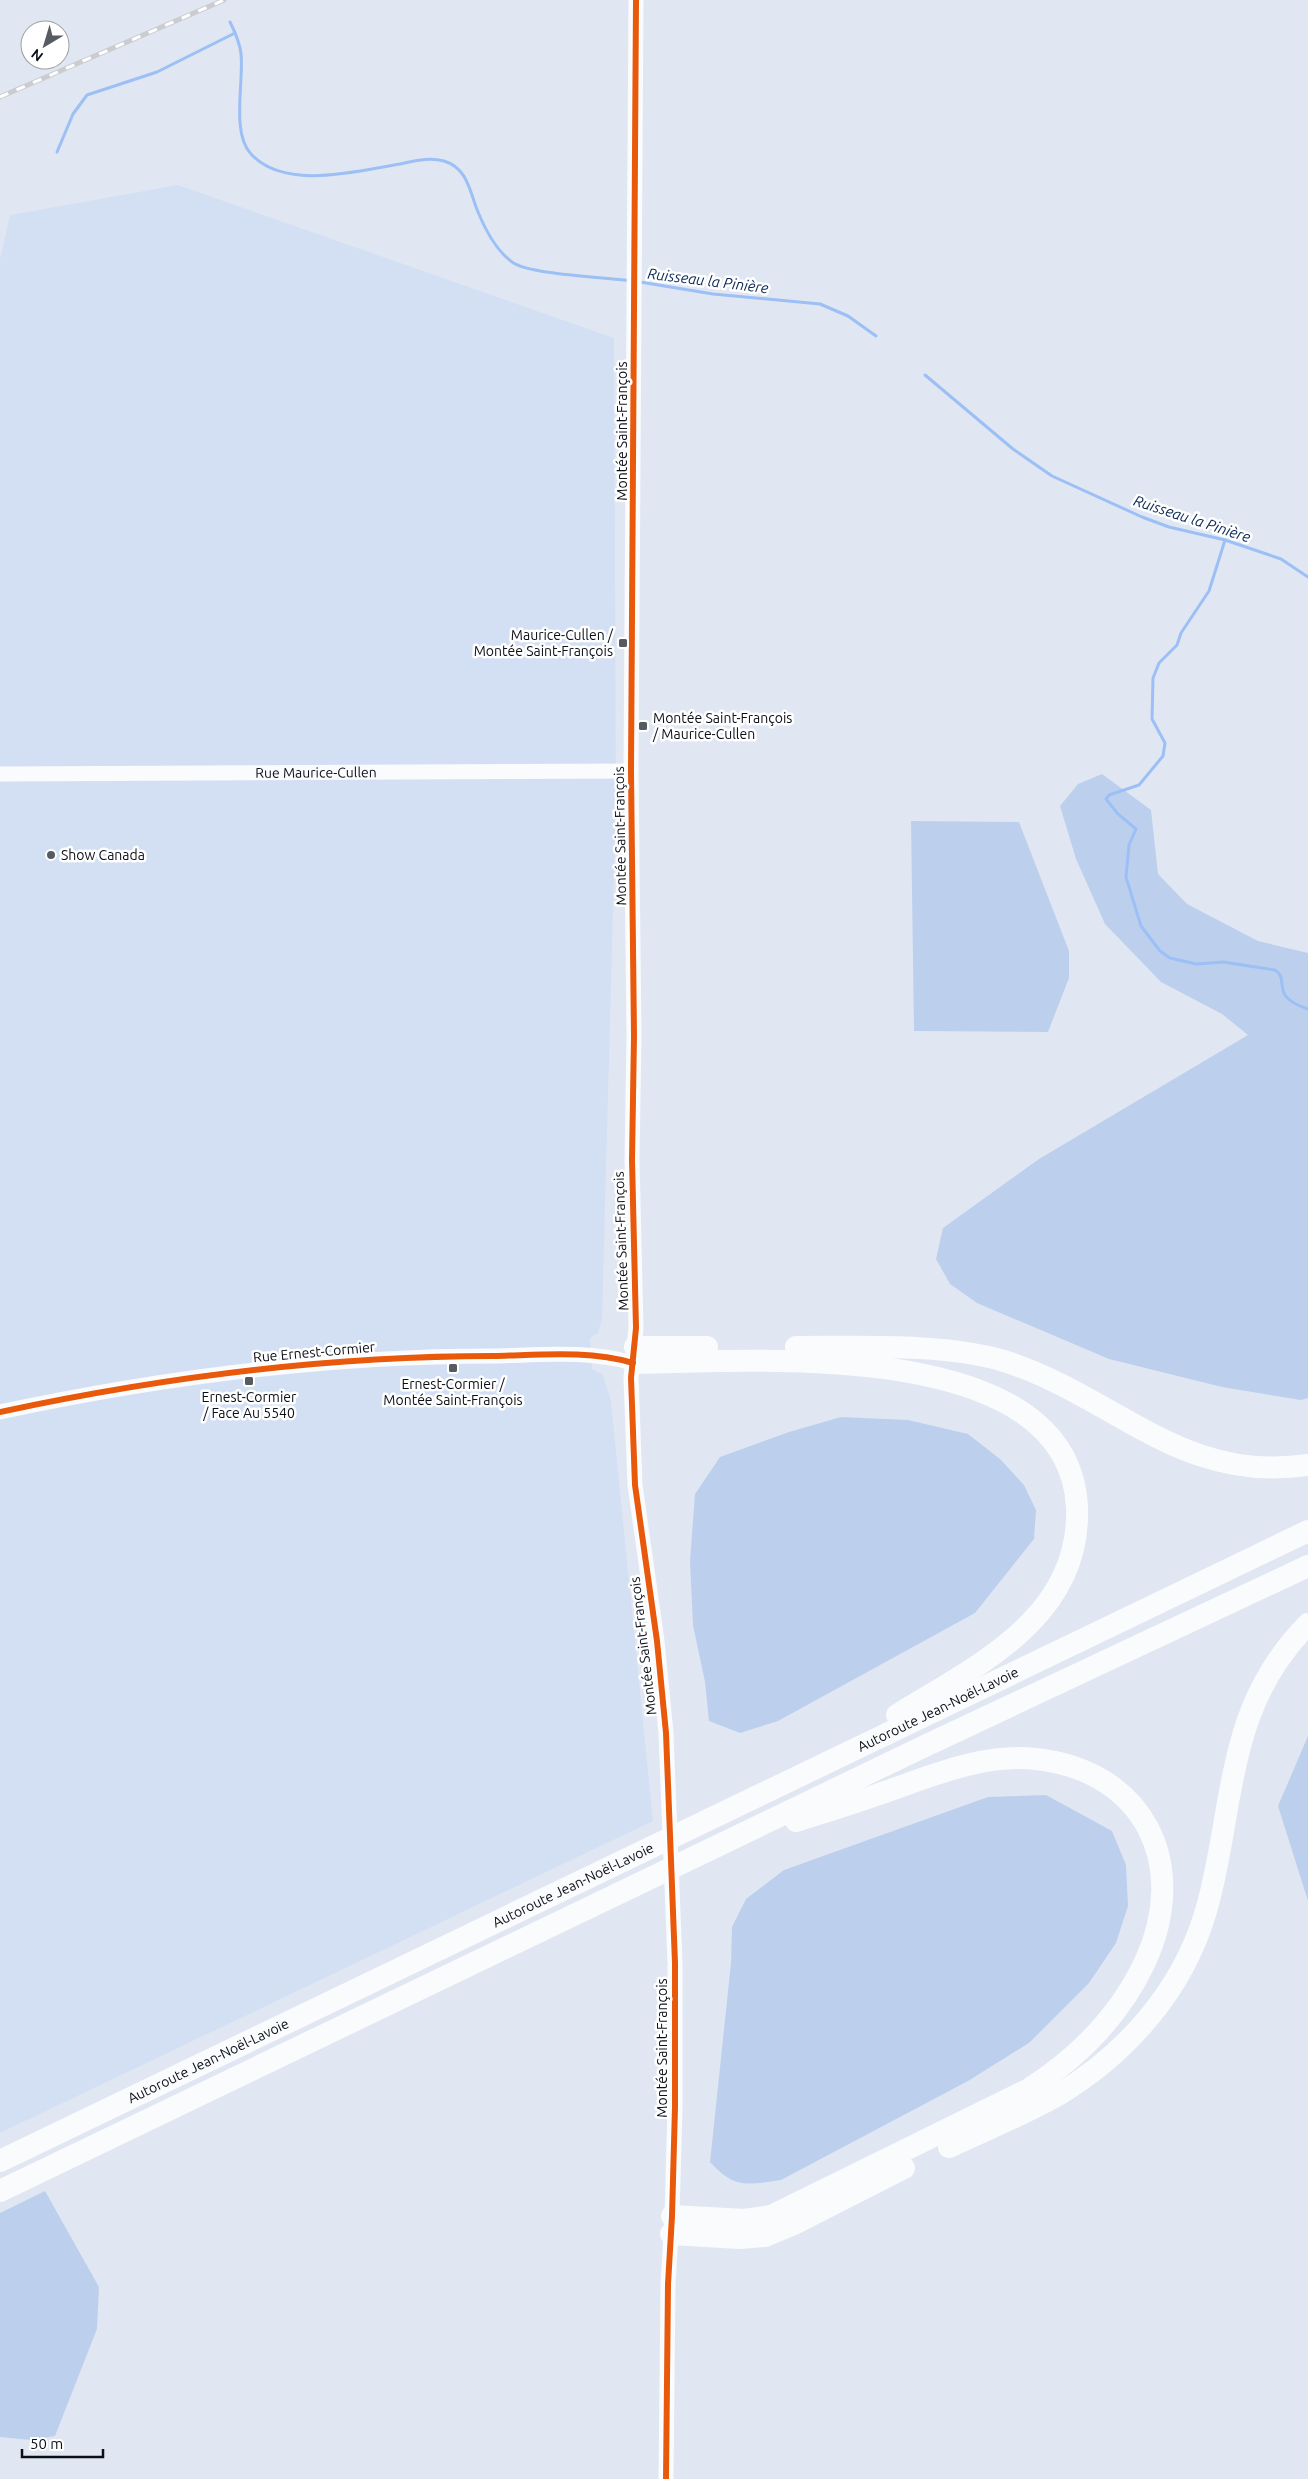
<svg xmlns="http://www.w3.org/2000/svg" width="1308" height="2479" font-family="Ubuntu,sans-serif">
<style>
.built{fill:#d3e0f4}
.green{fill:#bcd0ee}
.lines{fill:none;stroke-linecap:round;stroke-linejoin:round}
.stream{stroke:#9cbff6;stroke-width:3}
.minor{stroke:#fafbfd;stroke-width:15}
.highway{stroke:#fafbfd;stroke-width:22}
.rail-casing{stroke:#cacccf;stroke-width:5}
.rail{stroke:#fff;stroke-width:3;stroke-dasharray:9;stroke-linecap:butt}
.cycleway-casing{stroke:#fff;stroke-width:9}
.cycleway{stroke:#e8590c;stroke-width:6}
.poi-dot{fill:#565b63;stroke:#fff;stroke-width:2}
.labels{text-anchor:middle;stroke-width:5;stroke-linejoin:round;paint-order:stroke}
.street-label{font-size:14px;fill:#0b0f16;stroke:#fff}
.poi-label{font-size:14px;fill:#0b0f16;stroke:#fff;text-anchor:start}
.water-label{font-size:15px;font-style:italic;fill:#0b2955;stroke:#fff}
</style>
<rect width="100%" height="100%" fill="#e0e7f2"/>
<path class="built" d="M178 185 614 338 616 799 602 1319 598 1333 590 1338 592 1369 603 1375 611 1401 653 1821 0 2133V259L10 215Z"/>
<g class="green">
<path d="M1102 774 1151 810 1158 874 1187 904 1258 941 1308 953V1398L1301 1400 1222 1387 1109 1359 977 1303 950 1284 936 1259 943 1228 1039 1159 1248 1035 1222 1014 1161 982 1105 924 1076 859 1060 806 1078 784Z"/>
<path d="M911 821 1019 822 1069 951V978L1048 1032 914 1031Z"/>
<path d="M841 1417 908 1420 968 1434 1000 1459 1024 1485 1036 1510 1034 1539 975 1613 778 1721 740 1733 709 1721 705 1682 693 1625 690 1561 695 1494 720 1457 789 1432Z"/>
<path d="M1308 1736V1901L1278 1806Z"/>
<path d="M1046 1795 1112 1831 1126 1865 1128 1906 1116 1943 1089 1983 1029 2043 968 2081 781 2180C746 2185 735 2189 710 2162L731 1963 732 1927 746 1899 784 1870 988 1797Z"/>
<path d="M45 2191 99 2287 97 2329 55 2436 31 2440 0 2437V2213Z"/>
</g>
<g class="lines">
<g class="stream">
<path d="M230 22C235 32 240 43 241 54 244 82 231 133 251 154 285 191 357 171 400 164 415 161 429 157 444 161 468 168 470 193 478 212 485 229 497 251 512 262 529 275 606 277 631 281"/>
<path d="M57 152 73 114 87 95 157 72 235 33"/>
<path d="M640 282 713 294 820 304 848 316 876 336"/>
<path d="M925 375 1013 449 1052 476 1142 517 1169 527 1225 540 1281 559 1308 577"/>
<path d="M1225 540 1209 591 1181 633 1177 645 1159 663 1153 678 1152 719 1165 743 1163 756 1139 785 1109 795 1106 799 1118 814 1136 829 1129 845 1126 877 1141 926 1160 951 1170 958 1196 964 1223 962 1275 970C1291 980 1268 996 1308 1009"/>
</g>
<g class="minor">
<path d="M636 0 631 771 634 1036 632 1160 636 1328 631 1378 635 1485 657 1641 666 1733 675 1963V2107L672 2216 668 2284 666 2479"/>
<path id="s1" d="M0 774 631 771"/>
<path d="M0 1412C163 1377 327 1356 494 1356 541 1355 588 1350 633 1363"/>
</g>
<g class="highway">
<path d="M635 1347H707"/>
<path d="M796 1347C858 1347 949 1343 1007 1362 1115 1397 1182 1484 1308 1465"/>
<path d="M633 1363C750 1362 1070 1334 1077 1508 1081 1618 976 1666 897 1715"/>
<path d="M949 2147C985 2130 1023 2115 1058 2095 1126 2054 1182 1991 1205 1914 1215 1882 1220 1848 1226 1814 1239 1739 1252 1681 1308 1624"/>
<path id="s2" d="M0 2161 1308 1531"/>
<path d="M0 2191 927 1745 1308 1566"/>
<path d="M672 2216 744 2220 771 2216 1029 2089C1079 2057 1120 2015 1145 1962 1190 1865 1145 1771 1036 1759 982 1753 929 1777 879 1794 852 1804 824 1812 796 1821"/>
<path d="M671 2234 740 2238 765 2236 796 2223 904 2168"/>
</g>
<g class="rail-casing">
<path id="rail" d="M0 97 224 0"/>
</g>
<use href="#rail" class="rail"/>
<g class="cycleway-casing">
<g id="cycleway">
<path d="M636 0 631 771 634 1036 632 1160 636 1328 631 1378 635 1485 657 1641 666 1733 675 1963V2107L672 2216 668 2284 666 2479"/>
<path d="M0 1412C163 1377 327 1356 494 1356 541 1355 588 1350 633 1363"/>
</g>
</g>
<use href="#cycleway" class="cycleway"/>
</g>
<g class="poi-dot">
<rect x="618" y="638" width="10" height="10" rx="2.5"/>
<rect x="638" y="721" width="10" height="10" rx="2.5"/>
<circle cx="51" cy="855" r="5"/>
<rect x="448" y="1363" width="10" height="10" rx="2.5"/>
<rect x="244" y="1376" width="10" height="10" rx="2.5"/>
</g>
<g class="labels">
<g class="street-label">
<text transform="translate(622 431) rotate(-90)" y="5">Montée Saint-François</text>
<text dy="5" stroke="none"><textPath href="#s1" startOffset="316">Rue Maurice-Cullen</textPath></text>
<text transform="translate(620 836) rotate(-91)" y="5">Montée Saint-François</text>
<text transform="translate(621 1241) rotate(-92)" y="5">Montée Saint-François</text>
<text transform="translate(314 1352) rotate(-5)" y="5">Rue Ernest-Cormier</text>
<text transform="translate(643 1646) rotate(-97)" y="5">Montée Saint-François</text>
<text dy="5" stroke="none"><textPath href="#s2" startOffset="1041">Autoroute Jean-Noël-Lavoie</textPath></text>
<text dy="5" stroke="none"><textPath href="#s2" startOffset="636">Autoroute Jean-Noël-Lavoie</textPath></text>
<text transform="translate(662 2048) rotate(-90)" y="5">Montée Saint-François</text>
<text dy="5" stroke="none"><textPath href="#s2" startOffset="231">Autoroute Jean-Noël-Lavoie</textPath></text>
</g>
<g class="poi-label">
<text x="613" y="640" text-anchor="end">Maurice-Cullen /<tspan x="613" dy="16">Montée Saint-François</tspan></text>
<text x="653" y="723">Montée Saint-François<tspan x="653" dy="16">/ Maurice-Cullen</tspan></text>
<text x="61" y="860">Show Canada</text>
<text x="453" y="1389" text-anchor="middle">Ernest-Cormier /<tspan x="453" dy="16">Montée Saint-François</tspan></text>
<text x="249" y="1402" text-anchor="middle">Ernest-Cormier<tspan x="249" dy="16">/ Face Au 5540</tspan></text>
</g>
<g class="water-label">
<text transform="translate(708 281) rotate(7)" y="5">Ruisseau la Pinière</text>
<text transform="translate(1192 519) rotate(18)" y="5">Ruisseau la Pinière</text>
</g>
</g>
<g transform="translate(45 45) rotate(218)"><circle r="24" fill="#ffffff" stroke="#9d9fa2"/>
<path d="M0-4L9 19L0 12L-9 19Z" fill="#565b63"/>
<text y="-8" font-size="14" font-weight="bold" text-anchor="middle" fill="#0b0f16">N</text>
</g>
<path d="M22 2449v8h81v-8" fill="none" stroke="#0b0f16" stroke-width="2.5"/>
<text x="30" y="2449" font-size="15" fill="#0b0f16" stroke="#ffffff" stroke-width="4" paint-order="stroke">50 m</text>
</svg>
